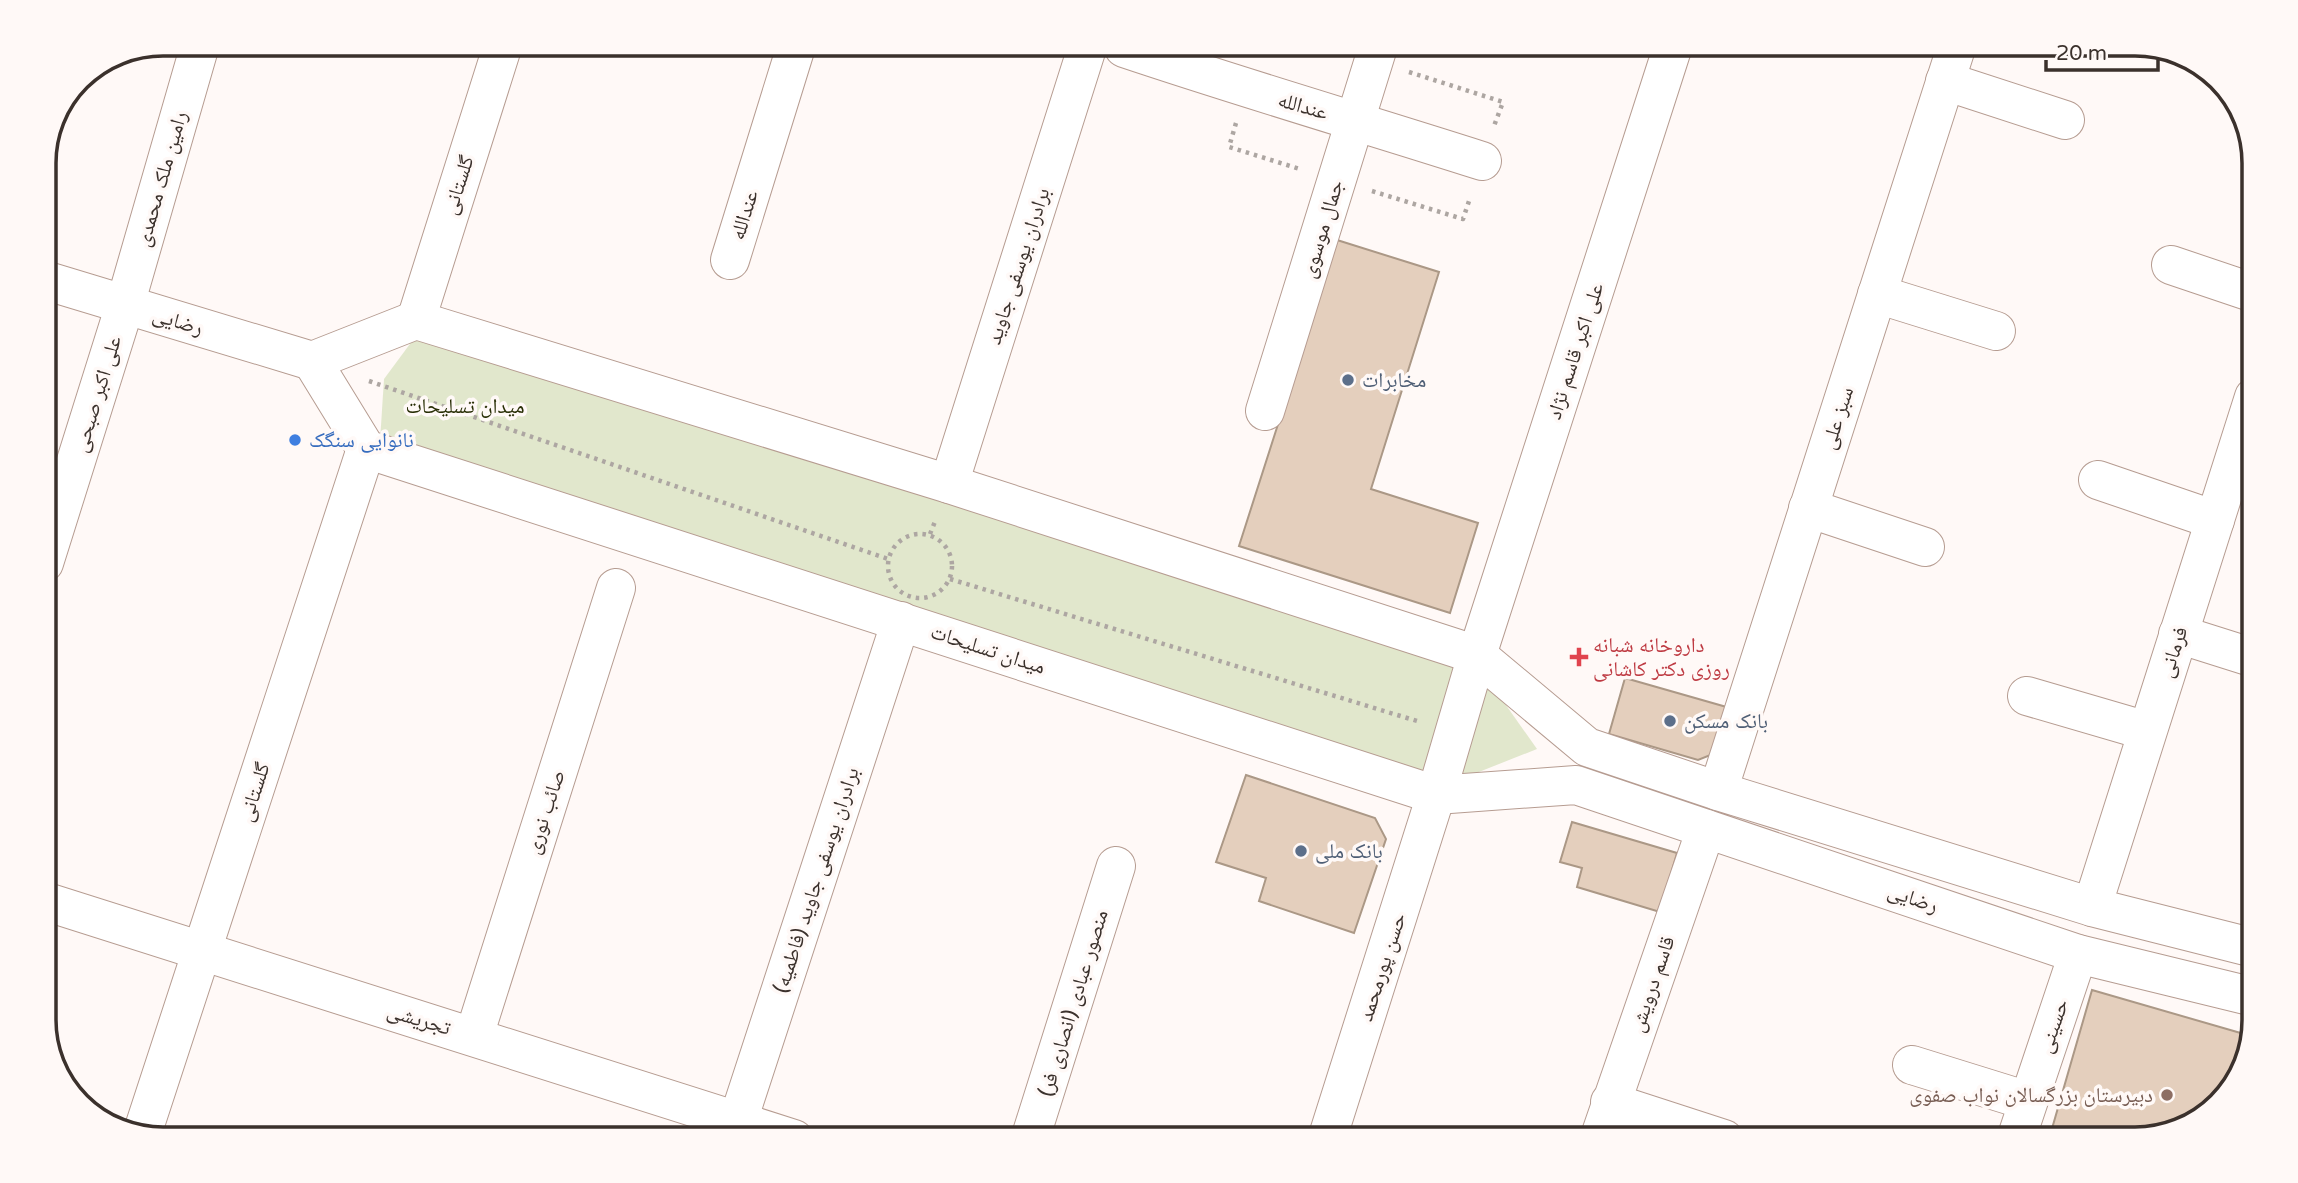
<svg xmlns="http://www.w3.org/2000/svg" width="2298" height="1183" font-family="'Varela Round','Noto Naskh Arabic',sans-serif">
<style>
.green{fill:#e1e7cc}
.building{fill:#e4cfbd;stroke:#ab9886;stroke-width:2}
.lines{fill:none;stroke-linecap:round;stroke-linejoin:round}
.street-casing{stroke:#b69c91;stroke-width:40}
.secondary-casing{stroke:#b69c91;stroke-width:40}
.path{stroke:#ada6a2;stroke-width:4.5;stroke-dasharray:3.5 5;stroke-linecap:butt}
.street{stroke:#fff;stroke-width:38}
.secondary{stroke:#fff;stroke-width:38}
.service-dot{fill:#5c6f8a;stroke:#fff9f7;stroke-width:2.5}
.shop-dot{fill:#3f7fe0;stroke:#fff9f7;stroke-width:2.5}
.health-dot{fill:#e0444e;stroke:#fff9f7;stroke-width:2.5}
.education-dot{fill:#8d6e63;stroke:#fff9f7;stroke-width:2.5}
.labels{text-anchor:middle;stroke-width:7;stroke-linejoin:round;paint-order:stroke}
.street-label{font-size:21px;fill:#3b312c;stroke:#fff9f7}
.service-label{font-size:21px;fill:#4e5e75;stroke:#fff9f7;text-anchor:start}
.park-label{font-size:21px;fill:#282e05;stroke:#fff9f7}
.shop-label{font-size:21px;fill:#366cbe;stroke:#fff9f7;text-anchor:start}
.health-label{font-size:21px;fill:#be3a42;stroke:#fff9f7;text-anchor:start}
.education-label{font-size:21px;fill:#785e54;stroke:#fff9f7;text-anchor:end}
.rim{fill:none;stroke:#3b312c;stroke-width:3.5}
</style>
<rect width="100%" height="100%" fill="#fff9f7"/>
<path class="green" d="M421 329 1484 674 1537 749 1451 783 380 441 384 379Z"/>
<g class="building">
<path d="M1337 240 1439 272 1371 489 1478 523 1450 613 1239 546Z"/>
<path d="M1625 678 1730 708 1718 752 1698 760 1609 734Z"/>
<path d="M1246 775 1375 818 1386 839 1354 933 1259 901 1266 878 1216 862Z"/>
<path d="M1572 822 1677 853 1660 912 1577 887 1582 868 1560 862Z"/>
<path d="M2092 990 2251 1036 2242 1073 2195 1123 2135 1139H2049Z"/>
</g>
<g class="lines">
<g class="street-casing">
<g id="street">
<path d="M1124 48C1243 88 1363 123 1482 161"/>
<path d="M1945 81 2065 120"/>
<path d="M730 260 795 50"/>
<path d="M2171 265 2254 293"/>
<path d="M44 280 312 361"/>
<path d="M1877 294 1996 331"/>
<path d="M416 320 501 51"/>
<path d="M1265 411 1378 47"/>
<path d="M2098 480 2215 520"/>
<path d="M949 484 1087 48"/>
<path d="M1808 508 1925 547"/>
<path d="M44 563 125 305 198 52"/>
<path d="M2178 634 2254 658"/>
<path d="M1477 655 1673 46"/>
<path d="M2027 696 2147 731"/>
<path d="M1718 791 1957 45"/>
<path d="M44 901 794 1139"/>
<path d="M2092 907 2254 397"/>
<path d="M474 1036 616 588"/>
<path d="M1912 1065 2028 1101"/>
<path d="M1610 1102 1724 1139"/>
<path d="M142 1134 366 449"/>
<path d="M732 1139 901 621"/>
<path d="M1030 1139 1116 866"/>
<path d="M1599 1139 1706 829"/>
<path d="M2016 1139 2078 954"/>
</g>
</g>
<g class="secondary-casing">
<g id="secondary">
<path d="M2254 948 2092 907 1718 791 1587 747 1477 655 949 484 416 320 312 361 366 449 1436 795 1576 785 2078 954 2254 997"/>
<path d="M1327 1139 1436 795 1477 655"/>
</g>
</g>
<g class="path">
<path d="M895 49 915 55 917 49"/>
<path d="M1409 72 1503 102 1494 126"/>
<path d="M1236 123 1229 147 1300 169"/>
<path d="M1372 191 1463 219 1470 198"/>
<path d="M369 381 888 559"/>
<circle cx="920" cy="566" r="32"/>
<path d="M930 534 936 519"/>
<path d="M950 579 1417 721"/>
</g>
<use href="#street" class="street"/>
<use href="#secondary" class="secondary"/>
</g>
<g class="service-dot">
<circle cx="1348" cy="380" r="7"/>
<circle cx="1670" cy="721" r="7"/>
<circle cx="1301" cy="851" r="7"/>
</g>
<circle class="shop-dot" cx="295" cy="440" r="7"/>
<path class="health-dot" d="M1575.5 646.5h7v7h7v7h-7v7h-7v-7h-7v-7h7z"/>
<circle class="education-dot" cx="2167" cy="1095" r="7"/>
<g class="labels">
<g class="street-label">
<text transform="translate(1303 106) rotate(16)" y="7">عندالله</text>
<text transform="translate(161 179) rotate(-74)" y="7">رامین ملک محمدی</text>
<text transform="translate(458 185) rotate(-72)" y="7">گلستانی</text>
<text transform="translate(744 215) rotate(-73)" y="7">عندالله</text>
<text transform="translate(1322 229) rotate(-73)" y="7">جمال موسوی</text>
<text transform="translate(1018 266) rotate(-72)" y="7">برادران یوسفی جاوید</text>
<text transform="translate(178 321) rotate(17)" y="7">رضایی</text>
<text transform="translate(1575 351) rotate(-72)" y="7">علی اکبر قاسم نژاد</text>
<text transform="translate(97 394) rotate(-73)" y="7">علی اکبر صبحی</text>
<text transform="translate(1837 418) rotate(-72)" y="7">سبز علی</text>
<text transform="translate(988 649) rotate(18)" y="7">میدان تسلیحات</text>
<text transform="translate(2173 652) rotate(-72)" y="7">فرمانی</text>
<text transform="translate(254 792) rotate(-72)" y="7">گلستانی</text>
<text transform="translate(545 812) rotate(-72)" y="7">صائب نوری</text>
<text transform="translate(816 880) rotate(-72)" y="7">برادران یوسفی جاوید (فاطمیه)</text>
<text transform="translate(1913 898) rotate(19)" y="7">رضایی</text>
<text transform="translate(1382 967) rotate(-72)" y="7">حسن پورمحمد</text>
<text transform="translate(1652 984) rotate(-71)" y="7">قاسم درویش</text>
<text transform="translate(1073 1003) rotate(-73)" y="7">منصور عبادی (انصاری فر)</text>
<text transform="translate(419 1019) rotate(17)" y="7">تجریشی</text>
<text transform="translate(2053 1026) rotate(-71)" y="7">حسینی</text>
</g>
<g class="service-label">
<text x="1362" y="387">مخابرات</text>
<text x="1684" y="728">بانک مسکن</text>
<text x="1315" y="858">بانک ملی</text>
</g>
<g class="park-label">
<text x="465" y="413">میدان تسلیحات</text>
</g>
<g class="shop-label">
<text x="309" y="447">نانوایی سنگک</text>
</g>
<g class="health-label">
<text x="1593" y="652">داروخانه شبانه<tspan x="1593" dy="24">روزی دکتر کاشانی</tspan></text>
</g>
<g class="education-label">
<text x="2153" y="1102">دبیرستان بزرگسالان نواب صفوی</text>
</g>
</g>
<path d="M0 0H2298V1183H0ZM163 56H2135A107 107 0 0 1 2242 163V1020A107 107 0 0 1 2135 1127H163A107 107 0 0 1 56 1020V163A107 107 0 0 1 163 56Z" fill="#fff9f7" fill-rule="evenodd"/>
<path class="rim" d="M163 56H2135A107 107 0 0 1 2242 163V1020A107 107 0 0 1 2135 1127H163A107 107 0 0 1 56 1020V163A107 107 0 0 1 163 56Z"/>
<path d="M2046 60v10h112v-10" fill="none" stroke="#3b312c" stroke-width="3.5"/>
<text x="2056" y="60" font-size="21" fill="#3b312c" stroke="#fff9f7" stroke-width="5" paint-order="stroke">20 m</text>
</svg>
